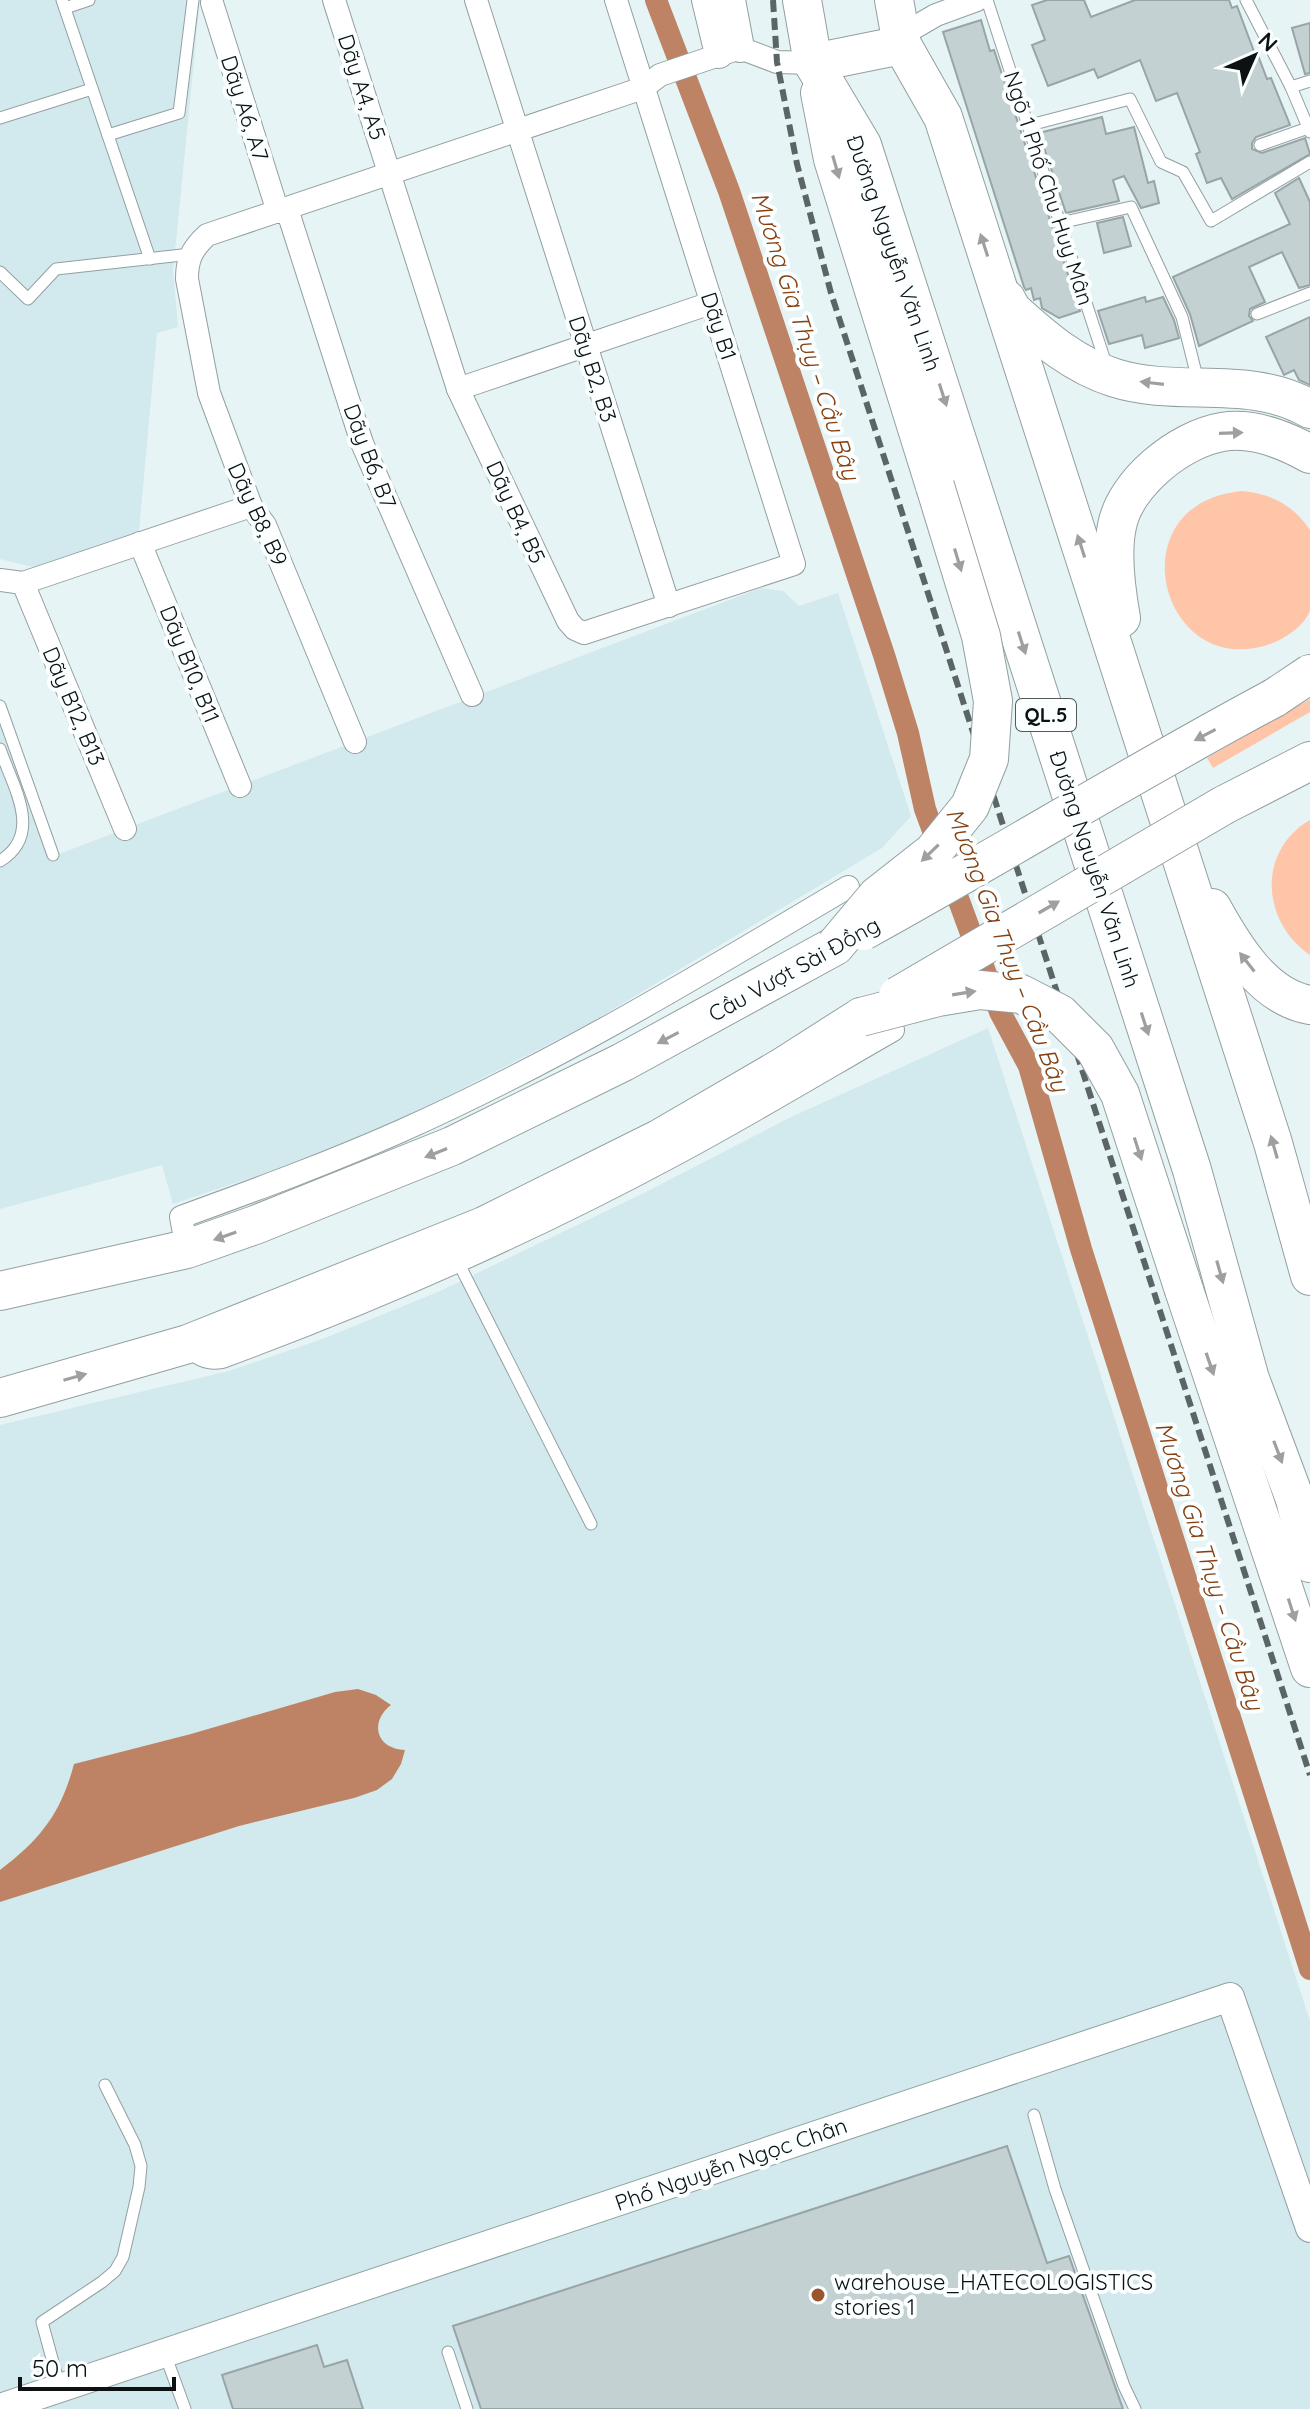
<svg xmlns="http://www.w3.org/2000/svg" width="1310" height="2409" font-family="Quicksand,sans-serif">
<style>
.built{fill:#d2e9ed}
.green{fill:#fec5a8}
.water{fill:#bd8364}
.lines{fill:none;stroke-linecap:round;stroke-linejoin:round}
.canal{stroke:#bd8364;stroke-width:22}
.building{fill:#c4d1d3;stroke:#98a4a6;stroke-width:2}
.service-casing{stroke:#939fa1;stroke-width:13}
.minor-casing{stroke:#939fa1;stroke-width:24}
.tertiary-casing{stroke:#939fa1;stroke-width:30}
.trunk-casing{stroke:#939fa1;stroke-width:40}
.service{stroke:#fff;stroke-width:11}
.minor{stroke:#fff;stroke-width:22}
.tertiary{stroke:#fff;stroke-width:28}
.trunk{stroke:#fff;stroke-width:38}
.rail{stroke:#5c6566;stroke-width:6;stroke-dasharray:12 6;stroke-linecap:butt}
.trunk-bridge-casing{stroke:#939fa1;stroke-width:40;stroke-linecap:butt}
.trunk-bridge{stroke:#fff;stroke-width:38}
.oneway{fill:#9ea0a0}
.poi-dot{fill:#9b552c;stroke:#fcffff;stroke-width:3}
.labels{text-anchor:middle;stroke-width:8;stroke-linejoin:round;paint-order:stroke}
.shield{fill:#fcffff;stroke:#545859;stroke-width:2}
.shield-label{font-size:20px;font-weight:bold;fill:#0c1112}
.street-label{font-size:22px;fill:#0c1112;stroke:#fcffff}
.poi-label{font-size:22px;fill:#0c1112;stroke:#fcffff;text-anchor:start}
.water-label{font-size:24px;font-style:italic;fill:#873f0e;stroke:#fcffff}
</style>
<rect width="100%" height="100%" fill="#e6f4f6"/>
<g class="built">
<path d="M0 0H200L173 271 178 327 157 333 139 531 33 567 0 559Z"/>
<path d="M761 588 783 591 799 606 838 593 911 816 882 848 585 1026 396 1122 277 1169 173 1204 162 1165 0 1209V717L51 857Z"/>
<path d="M988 1028 1310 2021V2409H0V1425L229 1371 325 1338 440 1291 646 1192 789 1118Z"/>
</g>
<g class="green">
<path d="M1242 491C1272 494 1293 505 1310 530 1310 549 1310 594 1310 610 1306 624 1287 637 1275 642 1162 688 1112 503 1242 491Z"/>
<path d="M1310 699V712L1213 768 1207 758Z"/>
<path d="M1310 820V955C1262 923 1256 851 1310 820Z"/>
</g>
<path class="water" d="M358 1689 376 1695 391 1705C369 1722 376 1749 405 1750L401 1764 392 1779 377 1790 354 1798 239 1826 0 1902V1870C41 1839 61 1813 74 1764L191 1734 335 1692Z"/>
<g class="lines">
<path class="canal" d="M656 0 729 191 884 655 908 733 925 809 1000 1012 1029 1066 1081 1249 1310 1969"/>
</g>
<g class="building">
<path d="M1047 0H1084L1091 17 1135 0H1229L1232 8 1237 6 1255 54 1257 53 1267 79 1271 78 1290 125 1256 137 1252 143V149L1262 153 1305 138 1310 154 1232 199 1221 178 1207 183 1196 154 1200 152 1177 93 1156 101 1140 60 1098 78 1094 69 1048 86 1032 45 1045 40 1032 5Z"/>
<path d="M981 20 990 51 994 50 1080 311 1059 318 1042 308 1040 298 1034 300 1031 288 1026 290 1024 287 943 32Z"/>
<path d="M1310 23V73L1305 74 1292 28Z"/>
<path d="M1102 117 1106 134 1134 127 1148 183 1154 181 1159 203 1141 208 1124 176 1113 180 1119 201 1066 213 1039 133Z"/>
<path d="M1299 178 1310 202V285L1299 288 1282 252 1249 267 1265 302 1250 309 1249 316 1253 321 1199 346 1190 314 1173 277 1290 224 1275 193Z"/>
<path d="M1123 217 1131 246 1104 253 1097 223Z"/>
<path d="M1145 297 1146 302 1163 297 1174 320 1179 338 1145 348 1142 335 1109 344 1098 311Z"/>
<path d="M1310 317V385L1299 380 1294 370 1284 375 1266 337Z"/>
<path d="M1007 2146 1047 2263 1069 2256 1123 2409H481L453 2326Z"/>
<path d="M317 2345 324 2367 347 2360 363 2409H233L222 2375Z"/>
</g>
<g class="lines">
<g class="service-casing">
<g id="service">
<path d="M62 0 150 259"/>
<path d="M987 0 1106 364"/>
<path d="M1246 0 1291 87 1310 132"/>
<path d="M65 8 89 0"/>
<path d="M1291 87 1310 81"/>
<path d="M0 118 92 89"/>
<path d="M1030 125 1130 99 1161 162 1183 172 1211 221 1310 162"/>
<path d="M108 135 179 113 193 0"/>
<path d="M1260 145 1308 128"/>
<path d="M1060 223 1131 207 1182 317 1198 381"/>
<path d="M0 272 28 299 56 269 191 254"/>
<path d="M1257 314 1310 293"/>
<path d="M0 706 53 855"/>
<path d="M0 749C13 787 44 834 0 861"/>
<path d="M458 1262 591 1524"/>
<path d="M1034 2115 1055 2189 1124 2386 1135 2409"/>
<path d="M448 2352 467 2409"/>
<path d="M165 2354 185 2409"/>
<path d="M60 2388 42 2322 102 2282 115 2271 123 2257 139 2187 141 2166 135 2145 105 2085"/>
</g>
</g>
<g class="minor-casing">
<g id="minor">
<path d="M334 0 458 389 568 621 575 629 584 633 794 564 616 0"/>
<path d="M476 0 669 606"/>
<path d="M212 3 278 212"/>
<path d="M902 45 905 33 936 15 977 0"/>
<path d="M287 209 362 443 472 695"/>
<path d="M458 389 711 303"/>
<path d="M140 543 240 786"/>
<path d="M0 580 23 583 251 506"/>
<path d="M23 583 125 829"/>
<path d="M355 742 265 525 251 506 209 393 187 279C187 259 192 249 207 235L643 88 660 75 740 48 777 62 813 63"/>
<path d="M187 1249 181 1217C255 1190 329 1163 401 1131 556 1062 702 974 848 887"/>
<path d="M188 1344C199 1354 206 1360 222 1357 376 1300 527 1234 672 1156 747 1116 820 1072 893 1030"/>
</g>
</g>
<g class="tertiary-casing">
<g id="tertiary">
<path d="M706 0 719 54"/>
<path d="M731 0 740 48"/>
<path d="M0 2408 1230 1997 1310 2228"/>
</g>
</g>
<g class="trunk-casing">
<g id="trunk">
<path d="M802 0 813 63 862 145 1192 1170 1250 1379 1295 1499 1310 1563"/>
<path d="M894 0 902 45 943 117 1273 1143 1310 1276"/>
<path d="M813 63 902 45"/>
<path d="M820 93 833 159 935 486"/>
<path d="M1006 299 1012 310C1044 339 1074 365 1115 378 1179 398 1249 374 1310 409"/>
<path d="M1121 618C1116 590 1111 554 1117 526 1125 483 1180 439 1222 432 1252 427 1285 440 1310 454"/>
<path d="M1274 698 1310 674"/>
<path d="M1224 805 1310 761"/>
<path d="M1212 908C1233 946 1263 997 1310 1005"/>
<path d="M1184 1290 1310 1668"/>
<path d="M0 1291 187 1249 255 1225 452 1146 623 1062 835 946"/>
<path d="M0 1398 188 1344 484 1226 659 1139 781 1068 861 1017"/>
</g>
</g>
<use href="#service" class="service"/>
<use href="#minor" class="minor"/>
<use href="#tertiary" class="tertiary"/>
<use href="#trunk" class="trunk"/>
<path class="rail" d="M773 0 777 62 797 164 831 293 1310 1775"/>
<g class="trunk-bridge-casing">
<g id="trunk-bridge">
<path d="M863 931C1001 855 1135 772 1274 698"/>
<path d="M835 946 877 896 933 852 970 806 989 759 993 701 981 636 935 486"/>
<path d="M898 996 1224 805"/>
<path d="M861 1017 938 997 980 990 1021 994 1060 1014 1095 1049 1120 1094 1184 1290"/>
</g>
</g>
<use href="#trunk-bridge" class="trunk-bridge"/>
</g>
<defs><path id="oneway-solid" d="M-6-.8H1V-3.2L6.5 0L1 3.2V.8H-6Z" transform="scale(2)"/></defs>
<g class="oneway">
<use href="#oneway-solid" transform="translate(836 167) rotate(74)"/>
<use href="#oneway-solid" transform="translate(984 245) rotate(-108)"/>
<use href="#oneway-solid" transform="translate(1152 383) rotate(-173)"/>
<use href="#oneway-solid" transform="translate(943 395) rotate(72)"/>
<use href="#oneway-solid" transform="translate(1231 433) rotate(-2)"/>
<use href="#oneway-solid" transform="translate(1081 546) rotate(-108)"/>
<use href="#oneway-solid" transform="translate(958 560) rotate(73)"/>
<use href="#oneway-solid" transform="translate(1022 643) rotate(72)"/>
<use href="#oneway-solid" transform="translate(1205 735) rotate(152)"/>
<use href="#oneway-solid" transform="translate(930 853) rotate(136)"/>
<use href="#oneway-solid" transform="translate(1049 907) rotate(-30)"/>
<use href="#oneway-solid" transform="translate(1247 962) rotate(-128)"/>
<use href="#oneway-solid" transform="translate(964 993) rotate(-9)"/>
<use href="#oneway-solid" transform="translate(1145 1024) rotate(72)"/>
<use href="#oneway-solid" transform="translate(668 1038) rotate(152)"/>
<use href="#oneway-solid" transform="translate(1274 1147) rotate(-106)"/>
<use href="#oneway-solid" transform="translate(1138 1149) rotate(72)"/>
<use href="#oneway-solid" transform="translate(436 1153) rotate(158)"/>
<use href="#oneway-solid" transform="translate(225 1236) rotate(161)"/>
<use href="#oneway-solid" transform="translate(1220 1272) rotate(74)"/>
<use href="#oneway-solid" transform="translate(1210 1364) rotate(71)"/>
<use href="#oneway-solid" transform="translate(75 1377) rotate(-16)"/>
<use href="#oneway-solid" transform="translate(1278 1452) rotate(69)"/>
<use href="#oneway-solid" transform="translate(1292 1610) rotate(72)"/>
</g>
<circle class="poi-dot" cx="818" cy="2295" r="8"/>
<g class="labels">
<rect class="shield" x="1016" y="699" width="60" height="32" rx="6"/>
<g class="shield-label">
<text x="1046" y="722">QL.5</text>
</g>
<g class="street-label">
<text transform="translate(362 87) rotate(72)" y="8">Dãy A4, A5</text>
<text transform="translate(245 108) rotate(72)" y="8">Dãy A6, A7</text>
<text transform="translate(1049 188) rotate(72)" y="8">Ngõ 1 Phố Chu Huy Mân</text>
<text transform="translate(894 253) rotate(71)" y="8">Đường Nguyễn Văn Linh</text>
<text transform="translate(719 326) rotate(72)" y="8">Dãy B1</text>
<text transform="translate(593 369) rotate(72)" y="8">Dãy B2, B3</text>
<text transform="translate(370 456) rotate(69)" y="8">Dãy B6, B7</text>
<text transform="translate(516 512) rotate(65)" y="8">Dãy B4, B5</text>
<text transform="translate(258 514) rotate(65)" y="8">Dãy B8, B9</text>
<text transform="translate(190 664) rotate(68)" y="8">Dãy B10, B11</text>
<text transform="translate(74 706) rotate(67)" y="8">Dãy B12, B13</text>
<text transform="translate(1095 869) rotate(72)" y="8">Đường Nguyễn Văn Linh</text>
<text transform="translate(794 969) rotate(-29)" y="8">Cầu Vượt Sài Đồng</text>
<text transform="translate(731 2164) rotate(-19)" y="8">Phố Nguyễn Ngọc Chân</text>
</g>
<g class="poi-label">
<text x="834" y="2290">warehouse_HATECOLOGISTICS<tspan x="834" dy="25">stories 1</tspan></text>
</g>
<g class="water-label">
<text transform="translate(805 336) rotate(72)" y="8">Mương Gia Thụy – Cầu Bây</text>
<text transform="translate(1007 950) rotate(69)" y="8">Mương Gia Thụy – Cầu Bây</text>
<text transform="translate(1209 1566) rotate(72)" y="8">Mương Gia Thụy – Cầu Bây</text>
</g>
</g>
<g transform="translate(1254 56) rotate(45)" stroke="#fcffff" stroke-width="6" paint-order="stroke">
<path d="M0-6L14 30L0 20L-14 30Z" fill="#0c1112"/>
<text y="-12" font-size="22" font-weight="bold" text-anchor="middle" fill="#0c1112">N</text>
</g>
<path d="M20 2377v12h154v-12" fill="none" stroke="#0c1112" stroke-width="4"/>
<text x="32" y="2377" font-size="24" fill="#0c1112" stroke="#fcffff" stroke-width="6" paint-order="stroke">50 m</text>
</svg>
